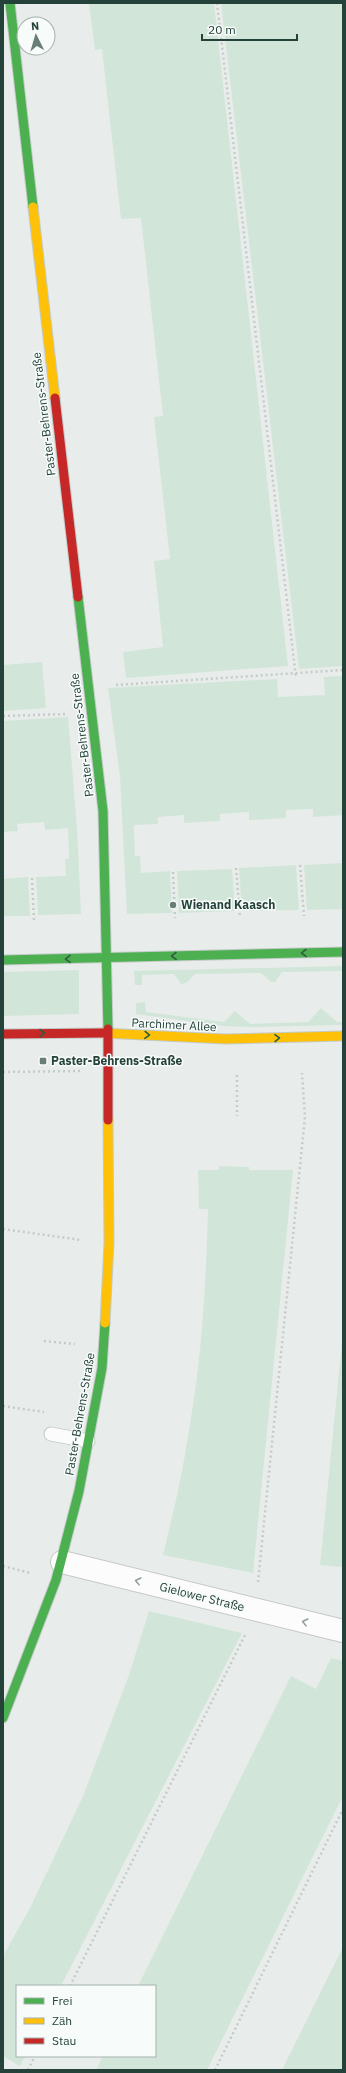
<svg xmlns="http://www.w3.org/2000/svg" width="346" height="2073" font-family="'IBM Plex Sans',sans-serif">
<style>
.green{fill:#d1e6d8}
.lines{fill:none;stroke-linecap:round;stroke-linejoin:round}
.lane-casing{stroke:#c5cac8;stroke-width:15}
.street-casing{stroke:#c5cac8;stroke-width:24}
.fast-casing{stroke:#c3cbc8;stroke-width:11}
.slow-casing{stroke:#c3cbc8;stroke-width:11}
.jam-casing{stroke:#c3cbc8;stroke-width:11}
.path{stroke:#c3ccca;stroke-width:2.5;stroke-dasharray:2 3;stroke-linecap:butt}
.lane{stroke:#fcfcfc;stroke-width:13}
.street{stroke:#fcfcfc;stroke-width:22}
.fast{stroke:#4caf50;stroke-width:9}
.slow{stroke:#ffc107;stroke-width:9}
.jam{stroke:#c62828;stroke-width:9}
.oneway{stroke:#2e5d40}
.oneway2{stroke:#909f9b}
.poi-dot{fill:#697e78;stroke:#f7fbf9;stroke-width:1.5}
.labels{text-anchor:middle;stroke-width:3;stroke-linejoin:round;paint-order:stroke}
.street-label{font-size:12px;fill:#24423a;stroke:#f7fbf9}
.poi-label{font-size:12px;font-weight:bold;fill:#24423a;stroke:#f7fbf9;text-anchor:start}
</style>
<rect width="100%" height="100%" fill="#e8edeb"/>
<g class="green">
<path d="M89 3H214L288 666 126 678 123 652 163 647 154 561 170 559 154 417 163 416 141 218 121 219 102 49 95 50Z"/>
<path d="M221 3H343V666L299 669Z"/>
<path d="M42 662 46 708 3 711V665Z"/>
<path d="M343 676V815L313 817V809L286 810V818L249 820V812L220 814V821L184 823V815L158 817V824L134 825 135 856H140L141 873 170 871 172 913 127 914 120 777 108 688 277 679 278 697 325 695 324 677Z"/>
<path d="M68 717 77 828 81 914 38 915 36 877 66 876 65 859H69L68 828 45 830 44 822 17 824 18 831 3 832V721Z"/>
<path d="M343 863V909L307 910 304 865Z"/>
<path d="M296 865 299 910 242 911 239 868Z"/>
<path d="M232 869 235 911 179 913 177 871Z"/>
<path d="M28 877 30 916H3V879Z"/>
<path d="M343 966V971L282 972 275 982H271L261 973 195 974 186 983 181 984 174 974 142 975V985H135L134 971Z"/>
<path d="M79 970V1014L3 1016V972Z"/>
<path d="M145 1002 146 1012 224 1022 235 1011 250 1024 308 1022 321 1008 337 1022H343V1025L250 1027 223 1026 136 1014V1003Z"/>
<path d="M219 1166 249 1167V1170H293L253 1573 163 1555C173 1514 183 1472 189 1430 202 1357 206 1283 208 1209H199L198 1170H219Z"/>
<path d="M343 1332V1567L320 1565Z"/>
<path d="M149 1611 242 1633 61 1986H17V2056H25L20 2066 3 2056V1956L30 1908 84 1794 129 1675Z"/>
<path d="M331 1658 343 1661V1796L207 2070H96L103 2056H155V1986H138L291 1676 316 1689Z"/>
<path d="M343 1947V2070H282Z"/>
</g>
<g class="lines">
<g class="lane-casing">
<path id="lane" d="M51 1434 88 1441"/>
</g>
<g class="street-casing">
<path id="street" d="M62 1562 343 1631"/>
</g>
<g class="fast-casing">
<g id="fast">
<path d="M10 3 33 207"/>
<path d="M78 597 103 811 108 1029"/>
<path d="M3 960 343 952"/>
<path d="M3 1718 56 1580 79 1491 102 1368 105 1323"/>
</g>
</g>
<g class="slow-casing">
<g id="slow">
<path d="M33 207 55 398"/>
<path d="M102 1033 225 1039 343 1036"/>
<path d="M105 1323 109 1243 108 1120"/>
</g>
</g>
<g class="jam-casing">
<g id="jam">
<path d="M55 398 78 597"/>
<path d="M108 1029V1120"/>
<path d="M3 1034 102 1033"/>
</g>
</g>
<g class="path">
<path d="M217 3 296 678"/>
<path d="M116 685 343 670"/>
<path d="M3 716 65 714"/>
<path d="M300 865 304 916"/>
<path d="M236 868 240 917"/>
<path d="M173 872 175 918"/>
<path d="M32 878 34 921"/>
<path d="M3 1072 80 1071"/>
<path d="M237 1075V1116"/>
<path d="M3 1229 81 1240"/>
<path d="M44 1341 75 1344"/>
<path d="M3 1406 44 1412"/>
<path d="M3 1566 30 1573"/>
<path d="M258 1582 305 1117 302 1073"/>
<path d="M70 1986 245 1635"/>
<path d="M28 2070 35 2056"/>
<path d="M215 2070 343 1809"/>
</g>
<use href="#lane" class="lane"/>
<use href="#street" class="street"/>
<use href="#fast" class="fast"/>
<use href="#slow" class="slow"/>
<use href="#jam" class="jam"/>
</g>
<defs><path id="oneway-chevron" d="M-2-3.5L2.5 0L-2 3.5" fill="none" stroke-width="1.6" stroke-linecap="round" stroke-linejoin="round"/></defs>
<g class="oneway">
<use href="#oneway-chevron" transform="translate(304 953) rotate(179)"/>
<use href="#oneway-chevron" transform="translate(174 956) rotate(179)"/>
<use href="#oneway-chevron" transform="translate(68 959) rotate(179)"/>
<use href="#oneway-chevron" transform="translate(42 1033) rotate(-1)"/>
<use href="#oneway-chevron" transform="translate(147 1035) rotate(3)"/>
<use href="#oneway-chevron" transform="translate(277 1038) rotate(-1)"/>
</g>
<g class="oneway2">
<use href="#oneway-chevron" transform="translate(138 1581) rotate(-166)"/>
<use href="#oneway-chevron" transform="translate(305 1622) rotate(-166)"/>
</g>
<g class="poi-dot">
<circle cx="173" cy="905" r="4"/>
<rect x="39" y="1057" width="8" height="8" rx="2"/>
</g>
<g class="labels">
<g class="street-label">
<text transform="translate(44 414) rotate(-97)" y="4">Paster-Behrens-Straße</text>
<text transform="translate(82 735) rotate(-97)" y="4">Paster-Behrens-Straße</text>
<text transform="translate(174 1025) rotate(3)" y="4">Parchimer Allee</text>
<text transform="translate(80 1414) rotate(-80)" y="4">Paster-Behrens-Straße</text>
<text transform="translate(202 1597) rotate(14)" y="4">Gielower Straße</text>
</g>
<g class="poi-label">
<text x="181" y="909">Wienand Kaasch</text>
<text x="51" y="1065">Paster-Behrens-Straße</text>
</g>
</g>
<rect width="346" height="2073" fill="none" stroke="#24423a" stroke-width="8"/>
<rect x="16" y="1985" width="140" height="72" fill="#f7fbf9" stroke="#a3b1ad"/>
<rect x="24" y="1998" width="20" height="6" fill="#4caf50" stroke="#a3b1ad"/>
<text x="52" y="2005" font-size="12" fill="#24423a">Frei</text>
<rect x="24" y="2018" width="20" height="6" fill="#ffc107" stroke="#a3b1ad"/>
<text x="52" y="2025" font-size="12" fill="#24423a">Zäh</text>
<rect x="24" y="2038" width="20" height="6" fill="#c62828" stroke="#a3b1ad"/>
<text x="52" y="2045" font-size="12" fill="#24423a">Stau</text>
<g transform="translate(36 36) rotate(355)"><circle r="19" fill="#f7fbf9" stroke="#a3b1ad"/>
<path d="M0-3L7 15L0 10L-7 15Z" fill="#697e78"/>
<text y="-6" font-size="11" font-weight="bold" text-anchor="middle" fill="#24423a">N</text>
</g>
<path d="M202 34v6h95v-6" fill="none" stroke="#24423a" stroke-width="2"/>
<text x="208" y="34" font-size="12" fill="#24423a" stroke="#f7fbf9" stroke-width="3" paint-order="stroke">20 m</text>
</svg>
